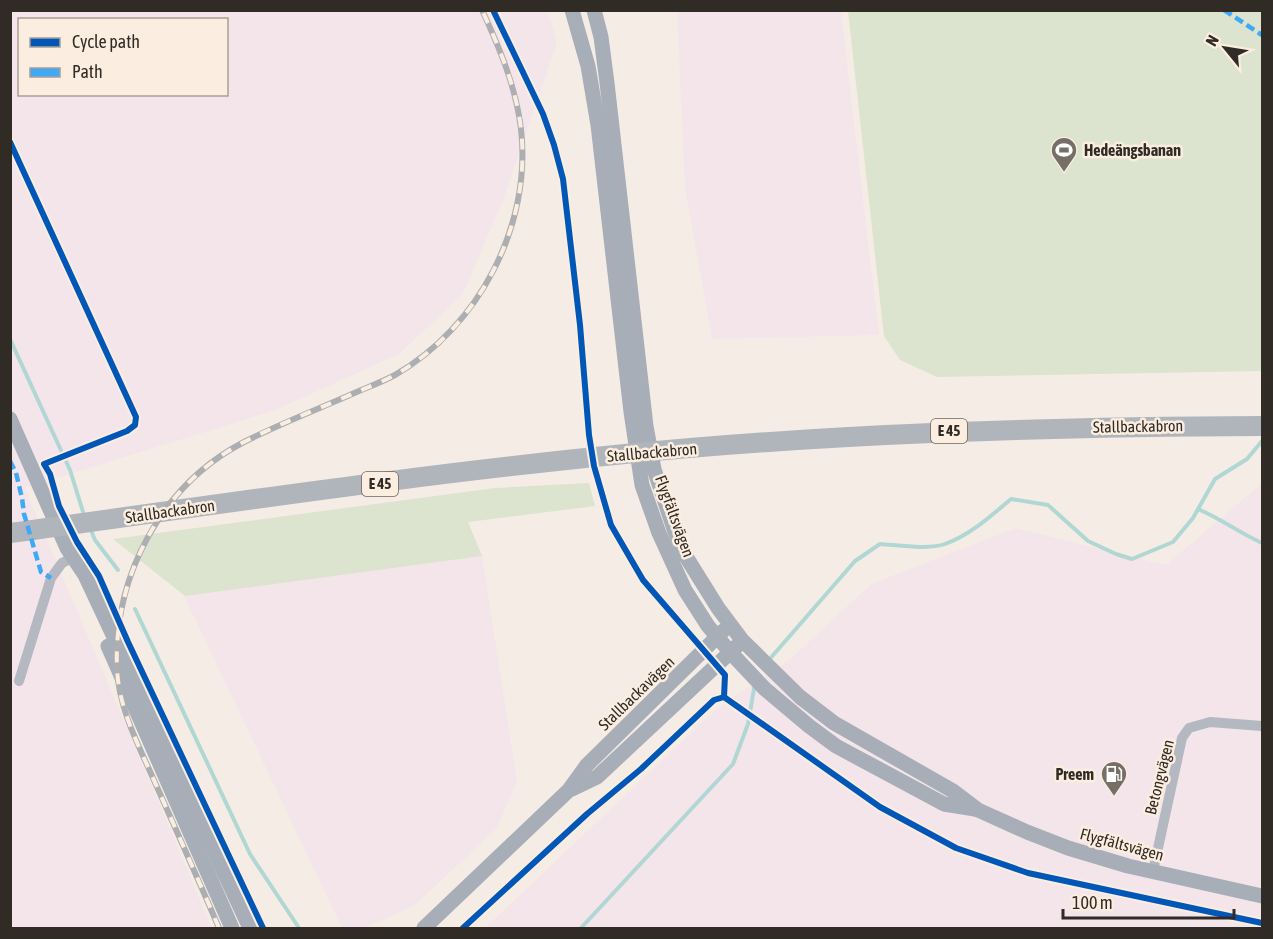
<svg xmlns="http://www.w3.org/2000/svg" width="1273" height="939" font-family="'Asap Condensed',sans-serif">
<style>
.industrial{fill:#f4e5ea;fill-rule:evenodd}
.green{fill:#dce3cf}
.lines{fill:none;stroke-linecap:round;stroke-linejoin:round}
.stream{stroke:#b0d7d4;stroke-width:4}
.street{stroke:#b4b9c1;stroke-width:10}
.secondary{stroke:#a7aeb8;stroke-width:15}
.highway{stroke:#b0b5bb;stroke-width:20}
.rail-casing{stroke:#acaeb1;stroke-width:6}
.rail{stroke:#fbeddf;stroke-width:4;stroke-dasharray:11;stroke-linecap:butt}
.quiet{stroke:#3fa9f5;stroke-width:4.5;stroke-dasharray:9 4.5;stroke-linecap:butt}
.cycleway-casing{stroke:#fbeddf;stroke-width:10}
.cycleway{stroke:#0057b8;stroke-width:6}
.labels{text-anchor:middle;stroke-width:5;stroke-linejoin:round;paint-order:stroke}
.shield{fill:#fbeddf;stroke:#6d655d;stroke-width:1.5}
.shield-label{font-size:15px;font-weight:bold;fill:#302b25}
.poi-label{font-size:16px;font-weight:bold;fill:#302b25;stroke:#fbeddf;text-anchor:start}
.street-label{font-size:16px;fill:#302b25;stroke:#fbeddf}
</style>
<rect width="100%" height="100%" fill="#f5ede5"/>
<g class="industrial">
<path d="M10 11H548L557 43 503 200 463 294 399 354 276 410 25 488 212 928H11ZM20 20H226V94H20Z"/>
<path d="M677 11H841L879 335 712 339 685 188Z"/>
<path d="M1262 483V928H485L718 707 788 661 871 584 1016 528 1166 565Z"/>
<path d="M482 556 517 781 497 828 415 905 365 928H342L184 596Z"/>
</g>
<g class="green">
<path d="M848 11H1262V371L937 377 900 360 884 336Z"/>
<path d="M589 483 595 506 468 522 482 556 185 596 113 539 495 488Z"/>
</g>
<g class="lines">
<g class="stream">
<path d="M10 339 70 470 84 515"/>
<path d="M1198 509C1221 519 1240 533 1262 543"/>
<path d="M90 528 95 540 118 570"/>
<path d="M135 609 250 854 299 928"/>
<path d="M768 661 855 561 880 544C897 545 929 550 945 544 970 535 991 516 1011 499L1048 505 1088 541 1116 554 1132 559 1173 542 1193 518 1215 479 1247 459 1262 441"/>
<path d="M581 928 733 764 748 724 755 683"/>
</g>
<g class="street">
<path d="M19 681 51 578 62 563 72 558"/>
<path d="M1153 871 1180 747 1182 738 1189 728 1210 722 1262 726"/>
</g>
<g class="secondary">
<path d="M572 10 588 66 598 125 631 412 642 485 659 533 685 590 708 626 731 653 765 689 809 726 836 746 944 804 975 809"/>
<path d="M594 10 601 37 607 83 646 426 654 469 675 532 685 555 718 608 742 640 800 697 834 723 953 791 978 810 1027 832 1068 848 1128 866 1262 896"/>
<path d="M10 419 67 548 85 575 250 928"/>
<path d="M108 646 232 928"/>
<path d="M572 789 597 777 737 646"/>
<path d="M424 928 569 790 587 765 723 631"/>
</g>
<path class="highway" d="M10 533C215 505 420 474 625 454 837 433 1050 427 1262 426"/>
<g class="rail-casing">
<path id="rail" d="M219 928C199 881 178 834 157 787 141 750 119 711 117 669 113 577 161 485 244 442 281 423 321 408 359 391 371 386 384 381 395 375 479 327 532 225 521 129 516 87 500 49 482 10"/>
</g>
<use href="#rail" class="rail"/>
<g class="quiet">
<path d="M1224 10 1262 35"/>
<path d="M10 461 16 473 22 498 24 514 41 572 51 578"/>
</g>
<g class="cycleway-casing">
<g id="cycleway">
<path d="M10 142 136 417 135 425 127 431 44 464 50 474 59 506 77 542 99 576 128 642 263 928"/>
<path d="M724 697 880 807 956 848 1028 873 1262 923"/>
<path d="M463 928 587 814 641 769 714 700 724 697 725 675 643 580 611 525 594 466 589 435 580 325 563 179 554 145 543 114 493 10"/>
</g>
</g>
<use href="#cycleway" class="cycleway"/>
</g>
<defs>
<g id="stadium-pin" transform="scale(1.35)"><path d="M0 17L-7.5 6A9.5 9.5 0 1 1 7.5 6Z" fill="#756f68" stroke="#fbeddf"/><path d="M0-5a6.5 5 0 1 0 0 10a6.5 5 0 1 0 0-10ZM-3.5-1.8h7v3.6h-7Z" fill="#fff"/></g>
<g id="fuel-pin" transform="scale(1.35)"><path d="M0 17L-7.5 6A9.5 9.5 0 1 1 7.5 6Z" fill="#756f68" stroke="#fbeddf"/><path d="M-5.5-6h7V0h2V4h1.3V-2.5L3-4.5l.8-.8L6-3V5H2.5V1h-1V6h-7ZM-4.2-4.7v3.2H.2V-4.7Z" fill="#fff"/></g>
</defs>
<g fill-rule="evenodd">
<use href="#stadium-pin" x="1064" y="150"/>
<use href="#fuel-pin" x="1114" y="774"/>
</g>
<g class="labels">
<g class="shield">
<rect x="931" y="419" width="36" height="24" rx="4.5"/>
<rect x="362" y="472" width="36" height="24" rx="4.5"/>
</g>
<g class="shield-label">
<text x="949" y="436">E 45</text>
<text x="380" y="489">E 45</text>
</g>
<g class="poi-label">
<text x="1084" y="156">Hedeängsbanan</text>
<text x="1094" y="780" text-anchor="end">Preem</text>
</g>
<g class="street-label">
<text transform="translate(1138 426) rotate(-1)" y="6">Stallbackabron</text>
<text transform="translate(652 452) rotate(-5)" y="6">Stallbackabron</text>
<text transform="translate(170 511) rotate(-8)" y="6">Stallbackabron</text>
<text transform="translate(675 516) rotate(70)" y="6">Flygfältsvägen</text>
<text transform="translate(636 693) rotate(-44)" y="6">Stallbackavägen</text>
<text transform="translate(1159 777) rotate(-76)" y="6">Betongvägen</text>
<text transform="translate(1122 844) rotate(15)" y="6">Flygfältsvägen</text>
</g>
</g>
<rect width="1273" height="939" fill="none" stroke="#302b25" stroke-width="24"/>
<rect x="18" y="18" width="210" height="78" fill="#fbeddf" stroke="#aa9f95" stroke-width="1.5"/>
<rect x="30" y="38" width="30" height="9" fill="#0057b8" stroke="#aa9f95" stroke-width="1.5"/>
<text x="72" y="48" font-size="18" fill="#302b25">Cycle path</text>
<rect x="30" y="68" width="30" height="9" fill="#3fa9f5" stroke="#aa9f95" stroke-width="1.5"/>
<text x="72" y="78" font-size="18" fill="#302b25">Path</text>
<g transform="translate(1225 48) rotate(300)" stroke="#fbeddf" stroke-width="4.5" paint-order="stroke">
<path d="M0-4.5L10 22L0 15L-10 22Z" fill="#302b25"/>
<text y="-9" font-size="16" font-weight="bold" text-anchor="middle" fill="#302b25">N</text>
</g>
<path d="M1063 909v9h171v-9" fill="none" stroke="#302b25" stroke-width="3"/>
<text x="1072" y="909" font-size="18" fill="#302b25" stroke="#fbeddf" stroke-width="4.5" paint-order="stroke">100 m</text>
</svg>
